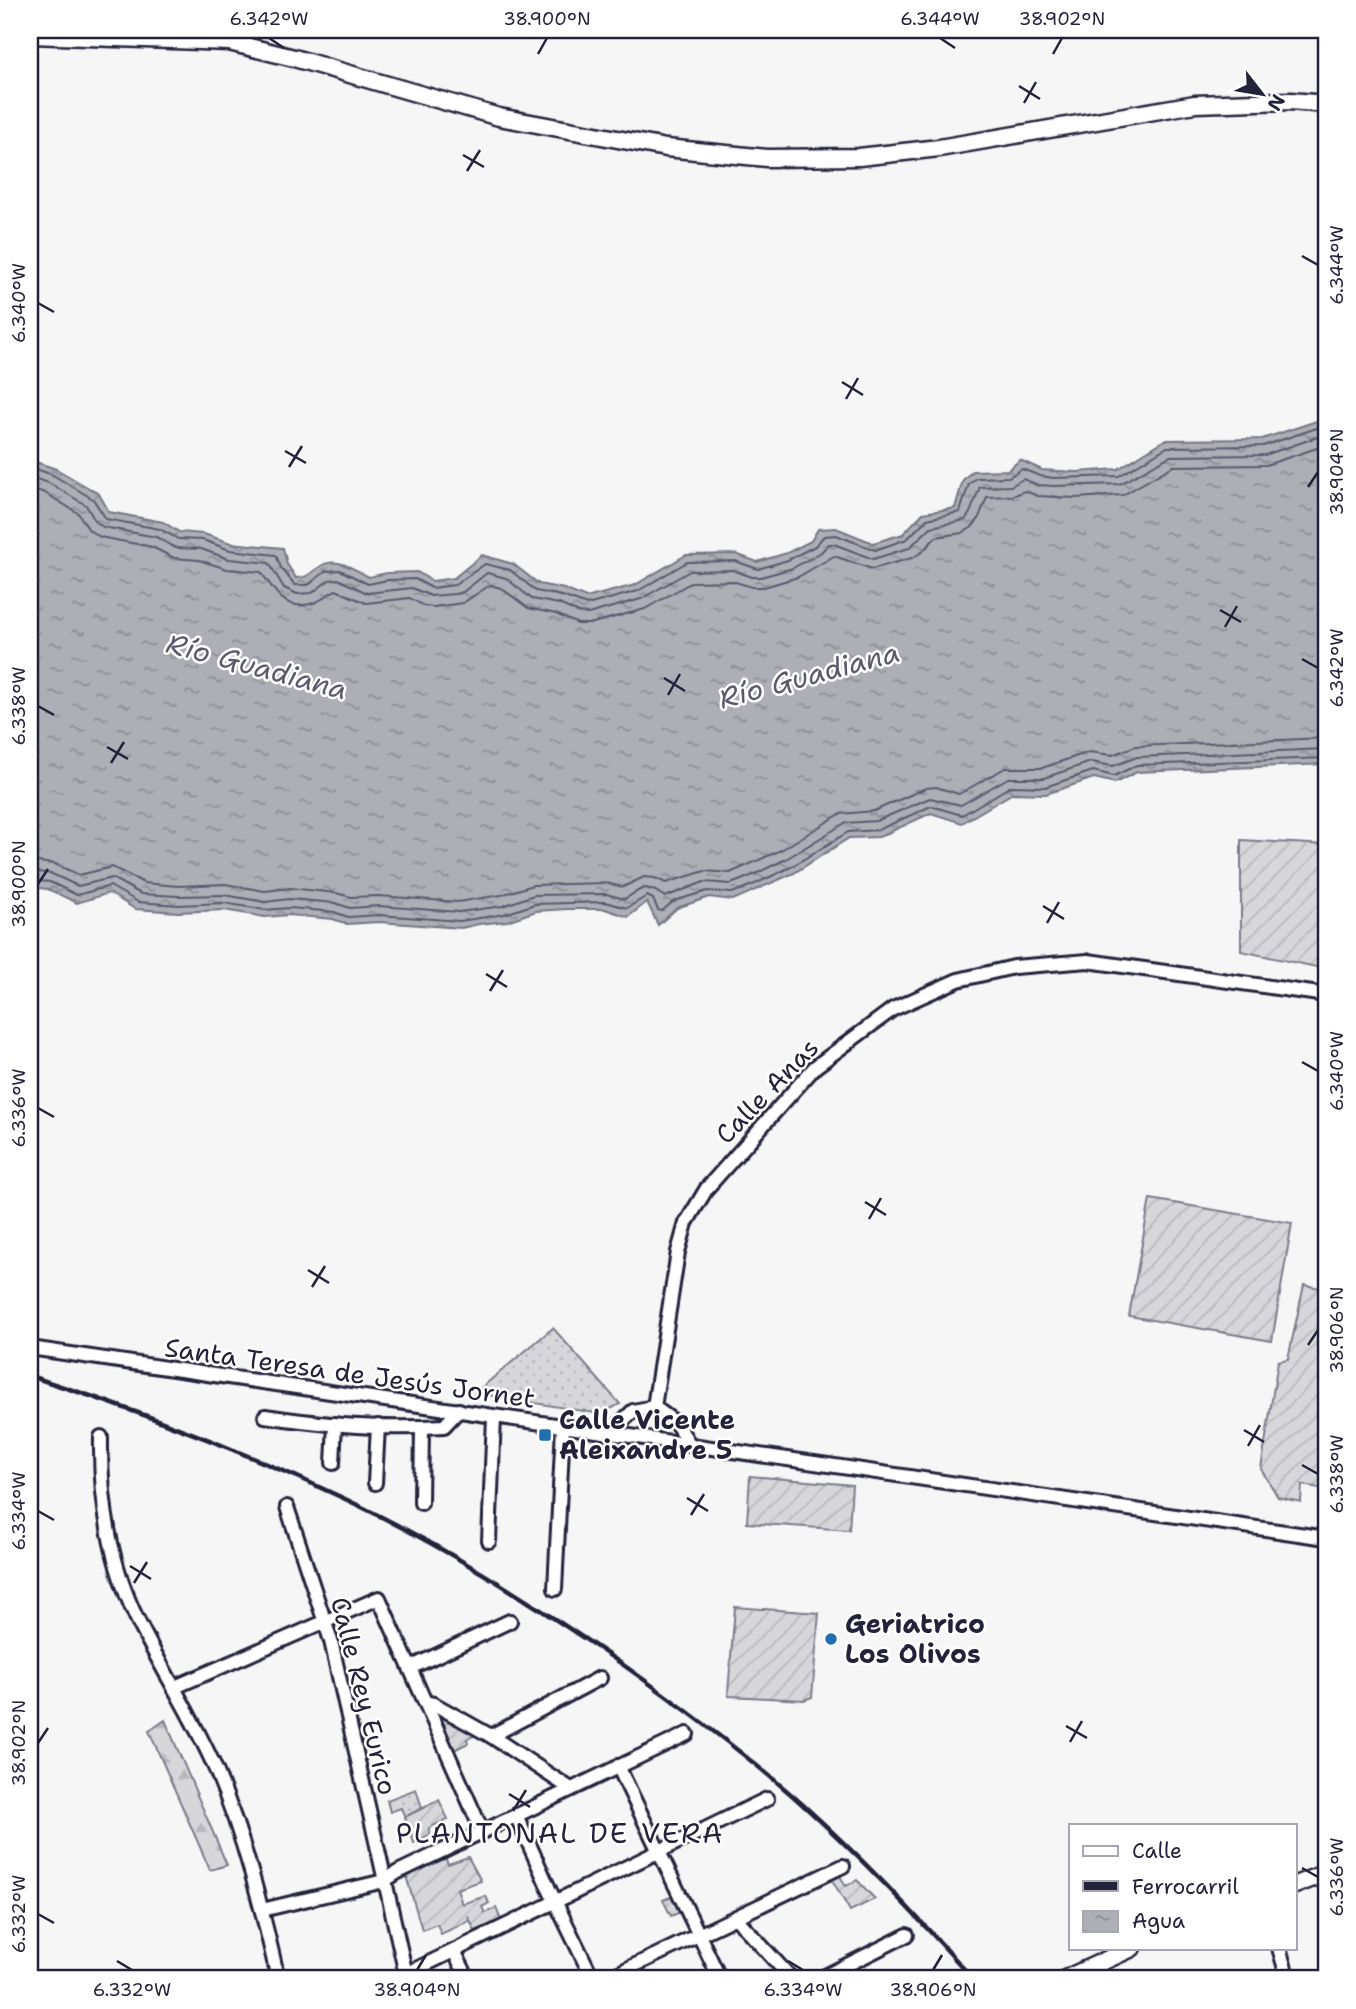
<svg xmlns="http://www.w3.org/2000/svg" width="1356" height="2009" font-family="'Shantell Sans',sans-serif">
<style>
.grass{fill:url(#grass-dots);stroke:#7c7c8b;stroke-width:2}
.forest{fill:url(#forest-firs);stroke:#7c7c8b;stroke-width:2}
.garden{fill:url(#garden-furrows);stroke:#7c7c8b;stroke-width:2}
.water{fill:url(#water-ripples);stroke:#767685;stroke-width:2}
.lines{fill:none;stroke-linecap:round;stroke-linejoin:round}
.shore{stroke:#5a5a6d;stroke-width:2}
.minor-casing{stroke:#22223b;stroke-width:18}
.tertiary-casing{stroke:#22223b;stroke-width:21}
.minor{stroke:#fff;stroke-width:12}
.tertiary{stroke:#fff;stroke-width:16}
.rail{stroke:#22223b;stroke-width:4.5}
.ticks{fill:none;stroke:#22223b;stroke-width:2.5}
.poi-dot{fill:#1f6fb2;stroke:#fff;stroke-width:2.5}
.labels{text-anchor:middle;stroke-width:5;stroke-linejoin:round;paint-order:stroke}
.street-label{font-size:26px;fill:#22223b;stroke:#fff}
.poi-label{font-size:26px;font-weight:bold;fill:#22223b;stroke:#fff;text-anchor:start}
.water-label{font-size:28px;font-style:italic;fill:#5a5a6d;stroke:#fff}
.neighbourhood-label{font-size:28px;letter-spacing:2px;fill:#22223b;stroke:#fff}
.neatline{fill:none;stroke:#22223b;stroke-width:2.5}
.ticks-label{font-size:18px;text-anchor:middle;fill:#22223b}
</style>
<defs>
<pattern id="grass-dots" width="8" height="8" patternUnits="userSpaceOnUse" patternTransform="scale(1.75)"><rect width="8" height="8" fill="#d7d7db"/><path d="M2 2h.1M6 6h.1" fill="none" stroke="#b8b8bd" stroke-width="1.8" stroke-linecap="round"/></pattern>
<pattern id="forest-firs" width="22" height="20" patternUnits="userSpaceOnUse" patternTransform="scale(1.75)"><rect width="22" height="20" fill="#d7d7db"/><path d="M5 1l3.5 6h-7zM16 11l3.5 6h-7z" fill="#b8b8bd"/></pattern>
<pattern id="garden-furrows" width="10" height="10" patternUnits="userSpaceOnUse" patternTransform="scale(1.75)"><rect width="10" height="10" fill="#d7d7db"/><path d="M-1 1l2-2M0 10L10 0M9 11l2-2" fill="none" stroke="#b8b8bd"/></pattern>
<pattern id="water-ripples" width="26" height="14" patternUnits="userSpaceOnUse" patternTransform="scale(1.75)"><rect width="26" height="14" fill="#aeaeb7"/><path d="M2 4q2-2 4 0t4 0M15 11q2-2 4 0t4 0" fill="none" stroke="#8d8d96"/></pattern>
</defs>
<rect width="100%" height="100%" fill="#f6f6f7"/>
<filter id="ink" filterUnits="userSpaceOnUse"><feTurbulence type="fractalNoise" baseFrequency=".0143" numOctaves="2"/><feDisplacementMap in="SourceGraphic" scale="14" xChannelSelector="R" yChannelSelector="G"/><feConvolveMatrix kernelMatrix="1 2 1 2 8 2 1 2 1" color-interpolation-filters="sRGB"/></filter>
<g filter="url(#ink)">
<g class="grass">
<path d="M553 1328 620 1404 601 1414 475 1393Z"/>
<path d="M416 1789 422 1808 405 1817 401 1808 390 1812 387 1800Z"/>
</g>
<path class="forest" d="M165 1720 227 1865 210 1870 149 1731Z"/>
<g class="garden">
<path d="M1241 840 1326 845V969L1241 951Z"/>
<path d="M1150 1199 1292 1223 1272 1341 1129 1316Z"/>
<path d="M1304 1285 1326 1289V1489L1302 1485 1301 1502 1278 1497 1261 1469 1278 1361 1288 1359Z"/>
<path d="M750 1476 852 1485 849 1530 747 1523Z"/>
<path d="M735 1607 819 1613 812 1697 804 1700 729 1696 728 1693Z"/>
<path d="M441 1715 476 1735 467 1739 468 1743 454 1750Z"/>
<path d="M439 1800 448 1819 429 1828 430 1834 414 1843 405 1817Z"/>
<path d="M445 1857 448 1864 468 1857 481 1881 457 1889 462 1904 486 1896 489 1903 482 1907 485 1913 496 1908 501 1920 475 1931 468 1916 469 1921 441 1934 437 1924 422 1930 407 1879 408 1876Z"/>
<path d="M840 1876 846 1886 857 1880 875 1899 850 1911 832 1880Z"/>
<path d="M672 1896 681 1912 671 1916 663 1900Z"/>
</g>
<path class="water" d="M1326 418V764L1137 772 1115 783 1094 778 1046 794 1013 793 962 823 931 813 879 837 849 838 794 873 733 900 709 897 677 908 658 925 647 902 628 917 605 909H567L536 911 507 921 479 924 461 928 379 922 347 924 333 919 289 915 265 917 224 910 178 912 135 909 109 893 77 903 48 889 30 887V460L56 469 99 494 109 512 163 522 179 532 204 534 231 543 283 548 287 564 296 578C309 578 311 572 321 566 337 556 355 570 369 577L387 573 417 572 432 581 454 578 482 555 513 564 539 584 564 589 586 598 635 585 686 555 736 554 757 562 787 553 811 541 818 529 836 528 873 543 903 534 923 513 955 508 963 480 972 471 1008 470 1020 460 1042 470 1077 472 1118 469 1165 440 1262 439Z"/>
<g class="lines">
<g class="shore">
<path d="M30 467 53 475 93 499 106 519 160 529 178 539 203 540 230 550 276 555 281 568 295 585H308L326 571 340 570 368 584 388 580 415 579 432 588 455 585 485 564 510 570 536 591 562 596 587 605 638 591 687 562 735 561 758 569 788 560 815 546 824 536 836 535 875 550 907 539 927 519 960 512 969 484 976 478 1009 477 1022 469 1040 476 1054 478 1119 476 1167 447 1263 446 1326 425"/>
<path d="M30 477 49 483 86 505 95 521 103 527 156 537 176 548 201 549 229 559 269 563 284 588 297 594 312 593 329 580 338 579 367 593 412 588 431 596 455 594 463 592 487 573 506 578 532 599 559 604 579 613 588 614 641 599 690 571 733 570 752 577H761L793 568 820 553 829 544H834L873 559 909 548 931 527 965 520 970 513 980 487 1011 486 1023 479 1038 485 1054 486 1120 484 1170 456 1265 455 1326 434"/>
<path d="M30 488 45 493 78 513 89 530 100 537 152 547 174 558 199 560 227 569 261 572C276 592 285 614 316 602 324 599 329 593 336 590L366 603 410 598 424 606 434 607 463 603 490 585 501 588 528 608 556 614 578 624H589L645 609 692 582 732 581 752 587H764L798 577 834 556 872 569 912 558 922 552 936 537 962 533 971 528 978 520 987 497 1012 496 1025 491 1038 496 1075 498 1123 495 1173 466 1266 465 1326 445"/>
<path d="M30 861 55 864 79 875 112 867 144 883 178 886 225 884 265 891 290 888 336 893 351 897 379 896 458 902 501 895 533 885 606 883 623 887 644 877 655 878 666 883 705 871 730 873 781 850 840 814 874 811 926 788 936 787 959 794 1005 768H1042L1089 752 1112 755 1136 746 1326 738"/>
<path d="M30 871 52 874 78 886 112 878 141 894 178 896 224 895 265 902 289 899 335 903 350 908 379 906 459 912 503 906 534 895 606 894 625 899C643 887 646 883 665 897L704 882 731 884 751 876 786 859 845 823 876 821 930 798 961 805 1008 778H1044L1091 762 1113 766 1137 757 1326 749"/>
<path d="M30 880 50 882 77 895 110 886 138 902 178 905 224 903 265 910 290 908 334 912 348 917 379 915 460 921 505 914 535 904 605 902 627 908 647 896 653 899 658 910 662 911 674 901 707 891 732 893 755 884 791 867 848 832 878 830 931 806 962 815 1011 786 1045 787 1093 771 1114 776 1137 765 1326 758"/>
</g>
<g class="minor-casing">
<g id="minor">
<path d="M30 1348 1326 1538"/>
<path d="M654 1407 678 1252 686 1223 707 1188 815 1067 893 1009 958 980 1014 967 1088 961 1326 995"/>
<path d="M265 1416C324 1425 385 1430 444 1426L459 1410"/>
<path d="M609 1434 633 1411 654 1407 676 1423 690 1445"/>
<path d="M101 1437C100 1498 110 1563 137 1619 162 1670 193 1717 216 1770 244 1837 262 1908 278 1979"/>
<path d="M333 1463 335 1424"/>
<path d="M375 1483 378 1426"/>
<path d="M421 1503 422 1428"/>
<path d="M287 1507 331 1641 407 1979"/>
<path d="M489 1541 494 1417"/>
<path d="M555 1589 563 1427"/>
<path d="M410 1668 510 1621"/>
<path d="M175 1687 379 1598 482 1831"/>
<path d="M425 1702 434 1704 491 1736 571 1789"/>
<path d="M491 1736 600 1678"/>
<path d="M618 1766 720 1979"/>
<path d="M516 1815 550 1891 593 1979"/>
<path d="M262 1910 384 1881 398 1872 687 1734"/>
<path d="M736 1918 792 1979"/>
<path d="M1279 1948 1288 1979"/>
<path d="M454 1951 468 1979"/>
<path d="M406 1974 767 1799"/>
<path d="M606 1979 843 1866"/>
<path d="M819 1979 907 1935"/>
</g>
</g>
<g class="tertiary-casing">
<g id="tertiary">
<path d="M30 35 229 42 294 58 499 117 666 148 767 158 859 157 939 148 1195 104 1290 101 1326 104"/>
<path d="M1295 1885 1326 1873"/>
<path d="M1065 1979 1132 1948"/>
</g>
</g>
<use href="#minor" class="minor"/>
<use href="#tertiary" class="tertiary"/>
<path class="rail" d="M30 1376C137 1410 241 1450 343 1498 441 1544 533 1603 622 1664 684 1708 745 1753 802 1804 863 1859 919 1918 973 1979"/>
</g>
</g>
<path class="ticks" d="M269 38 284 48M940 38 955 48M538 54 547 38M1053 54 1062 38M1019 86 1040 99M1024 103 1036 82M463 155 484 167M467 171 480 150M1302 256 1318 265M38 303 54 312M842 382 863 395M846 399 858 378M285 451 306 463M289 467 302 446M1308 487 1318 472M1220 610 1241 622M1225 627 1237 606M1302 659 1318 668M664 678 685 691M668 695 680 674M38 706 54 715M107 747 128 759M111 763 124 742M38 884 48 869M1043 906 1064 919M1047 923 1059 902M486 974 507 987M490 991 503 970M1302 1062 1318 1071M38 1108 54 1117M865 1202 886 1215M869 1219 881 1198M308 1270 329 1283M312 1287 325 1266M1308 1345 1318 1330M1244 1430 1264 1442M1248 1446 1260 1425M1302 1465 1318 1474M687 1498 708 1511M38 1511 54 1520M691 1515 704 1494M130 1566 151 1579M134 1583 147 1562M1066 1726 1087 1738M1070 1742 1082 1721M38 1743 48 1728M509 1794 530 1807M513 1811 526 1790M1302 1868 1318 1877M38 1914 54 1923M117 1961 132 1970M788 1961 803 1970M417 1970 426 1955M933 1970 942 1955"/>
<g class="poi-dot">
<rect x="538" y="1428" width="14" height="14" rx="3.5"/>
<circle cx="831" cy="1639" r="7"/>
</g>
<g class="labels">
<g class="street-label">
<text transform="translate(767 1091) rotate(-46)" y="9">Calle Anas</text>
<text transform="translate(350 1373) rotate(8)" y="9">Santa Teresa de Jesús Jornet</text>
<text transform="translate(364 1696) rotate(76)" y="9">Calle Rey Eurico</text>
</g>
<g class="poi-label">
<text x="559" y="1429">Calle Vicente<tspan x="559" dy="30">Aleixandre 5</tspan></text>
<text x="845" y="1633">Geriatrico<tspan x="845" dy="30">Los Olivos</tspan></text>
</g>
<g class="water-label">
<text transform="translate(257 666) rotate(15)" y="10">Río Guadiana</text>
<text transform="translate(809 675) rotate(-15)" y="10">Río Guadiana</text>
</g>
<g class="neighbourhood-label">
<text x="560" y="1843">PLANTONAL DE VERA</text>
</g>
</g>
<rect width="1356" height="2009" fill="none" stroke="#fff" stroke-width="77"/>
<rect x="1069" y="1824" width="228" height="126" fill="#ffffff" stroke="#a7a7b1" stroke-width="2"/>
<rect x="1083" y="1846" width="35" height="10" fill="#ffffff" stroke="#a7a7b1" stroke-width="2"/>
<text x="1132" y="1858" font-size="21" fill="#22223b">Calle</text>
<rect x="1083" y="1881" width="35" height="10" fill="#22223b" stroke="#a7a7b1" stroke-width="2"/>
<text x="1132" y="1894" font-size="21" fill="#22223b">Ferrocarril</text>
<rect x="1083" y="1911" width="35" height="21" fill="url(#water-ripples)" stroke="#a7a7b1" stroke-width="2"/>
<text x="1132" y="1928" font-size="21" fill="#22223b">Agua</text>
<g transform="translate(1262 94) rotate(121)" stroke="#ffffff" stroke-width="5" paint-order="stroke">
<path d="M0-5L12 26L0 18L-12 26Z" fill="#22223b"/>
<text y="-10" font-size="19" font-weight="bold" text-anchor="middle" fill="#22223b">N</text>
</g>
<rect x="38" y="38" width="1280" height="1932" class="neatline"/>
<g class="ticks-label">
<text x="269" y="25">6.342°W</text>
<text x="547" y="25">38.900°N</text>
<text x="940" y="25">6.344°W</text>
<text x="1062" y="25">38.902°N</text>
<text transform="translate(1337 265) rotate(-90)" y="6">6.344°W</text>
<text transform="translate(19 303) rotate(-90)" y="6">6.340°W</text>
<text transform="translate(1337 472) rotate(-90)" y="6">38.904°N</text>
<text transform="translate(1337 668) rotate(-90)" y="6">6.342°W</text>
<text transform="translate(19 706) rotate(-90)" y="6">6.338°W</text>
<text transform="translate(19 884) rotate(-90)" y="6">38.900°N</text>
<text transform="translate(1337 1071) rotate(-90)" y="6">6.340°W</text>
<text transform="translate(19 1108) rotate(-90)" y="6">6.336°W</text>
<text transform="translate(1337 1330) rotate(-90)" y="6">38.906°N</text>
<text transform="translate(1337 1474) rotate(-90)" y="6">6.338°W</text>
<text transform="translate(19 1511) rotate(-90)" y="6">6.334°W</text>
<text transform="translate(19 1743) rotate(-90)" y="6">38.902°N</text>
<text transform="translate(1337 1877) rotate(-90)" y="6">6.336°W</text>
<text transform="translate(19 1914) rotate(-90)" y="6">6.332°W</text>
<text x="132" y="1996">6.332°W</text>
<text x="417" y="1996">38.904°N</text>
<text x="803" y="1996">6.334°W</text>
<text x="933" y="1996">38.906°N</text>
</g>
</svg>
